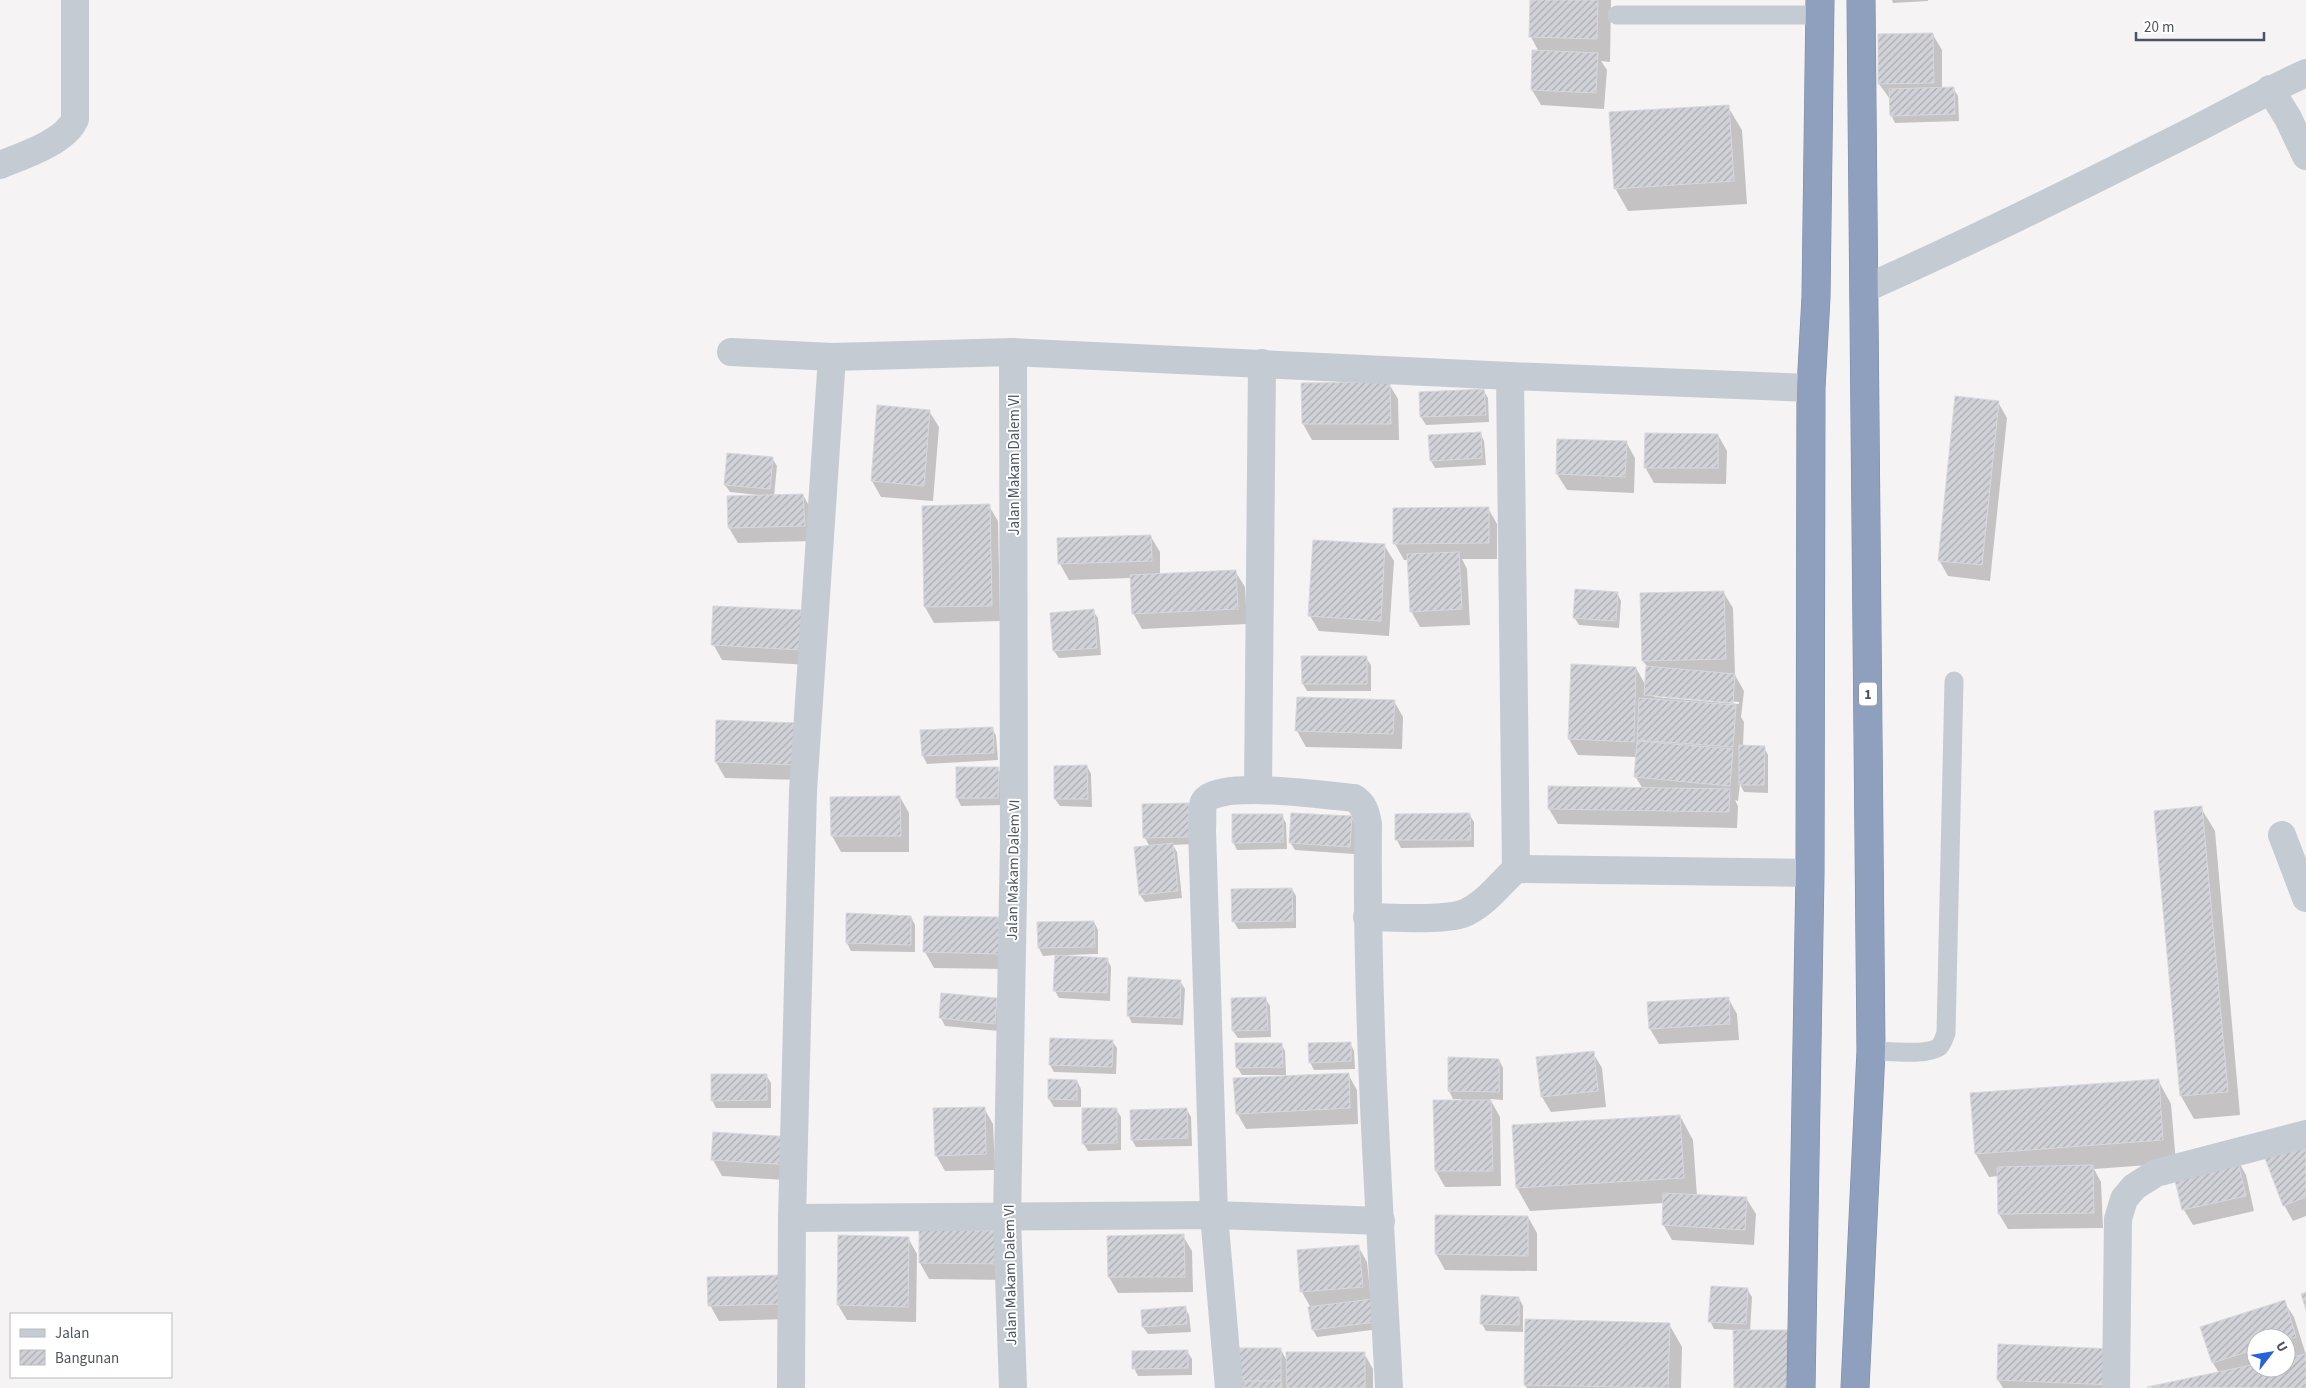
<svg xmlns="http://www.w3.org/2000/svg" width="2306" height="1388" font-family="'Source Sans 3',sans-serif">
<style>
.shadow{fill:#0003;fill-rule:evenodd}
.building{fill:url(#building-hatch);stroke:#d7d8dd}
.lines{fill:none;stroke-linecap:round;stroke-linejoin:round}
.highway-casing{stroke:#798ba9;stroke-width:29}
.lane{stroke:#c5cbd3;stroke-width:19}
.street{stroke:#c5cbd3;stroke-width:28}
.highway{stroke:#8ea0bd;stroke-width:28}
.labels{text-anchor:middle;stroke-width:4;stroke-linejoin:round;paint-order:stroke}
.shield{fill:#fff;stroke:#81878f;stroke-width:1}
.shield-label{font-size:14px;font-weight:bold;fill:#4b545f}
.street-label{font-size:15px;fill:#4b545f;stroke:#fff}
</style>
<defs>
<pattern id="building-hatch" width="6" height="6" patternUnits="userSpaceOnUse" patternTransform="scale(1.25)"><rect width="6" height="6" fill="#d0d2d7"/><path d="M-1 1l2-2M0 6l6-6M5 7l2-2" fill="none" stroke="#abadb2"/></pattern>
</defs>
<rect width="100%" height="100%" fill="#f5f3f3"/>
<g class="shadow">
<path d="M1531 0H1611L1610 62 1601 61 1607 70 1604 109 1541 105 1532 90 1539 52 1531 37Z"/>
<path d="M1892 0H1928V1L1893 3Z"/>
<path d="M1933 35 1942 50V88H1953L1958 96 1959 121 1895 123 1891 115 1890 99 1879 84Z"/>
<path d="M1728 107 1742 130 1747 204 1628 211 1615 188Z"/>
<path d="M1302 384H1389L1398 399 1399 440H1312L1303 424Z"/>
<path d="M1483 390 1488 398 1489 422 1426 425 1421 417 1420 393Z"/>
<path d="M1998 402 2007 418 1990 581 1948 576 1939 560Z"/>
<path d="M878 406 929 411 939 427 933 501 881 497 872 481Z"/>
<path d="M1480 433 1484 441 1486 465 1435 468 1431 461Z"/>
<path d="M1718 435 1727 451 1726 484 1654 483 1645 467Z"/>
<path d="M1558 440 1626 442 1635 458 1634 493 1567 490 1557 474Z"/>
<path d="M772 458 777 466 774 496 803 495 812 511 814 541 738 543 729 528 758 495 730 492 725 485Z"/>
<path d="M989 506 998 521 1000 621 934 623 925 607Z"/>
<path d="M1488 508 1497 524V559H1462L1467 569 1470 625 1420 627 1411 611 1408 560H1404L1395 544Z"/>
<path d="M1151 537 1160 552V575L1235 571 1245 587 1247 624 1142 629 1133 613 1131 578 1069 580 1060 564Z"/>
<path d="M1384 545 1394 561 1389 636 1319 631 1310 616Z"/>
<path d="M1723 592 1733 608 1735 675 1744 691 1741 717 1744 722 1743 746 1764 747 1768 755V793L1744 792 1740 784 1738 801 1735 800 1738 806 1737 828 1558 824 1549 809 1643 789 1635 776 1637 757 1578 755 1569 739 1636 668 1646 686 1648 668 1643 661ZM1654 695 1739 702V704L1654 697Z"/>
<path d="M1617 593 1621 601 1619 628 1579 625 1574 617Z"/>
<path d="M802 611 809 665 722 660 713 644Z"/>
<path d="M1093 611 1098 618 1101 655 1059 658 1054 651Z"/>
<path d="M1366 658 1371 665V691H1307L1303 684Z"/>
<path d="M1394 701 1403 717 1402 749 1306 747 1297 731Z"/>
<path d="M717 721 798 724 806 780 725 778 716 762Z"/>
<path d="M992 728 996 736 998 760 927 764 923 756 922 731Z"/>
<path d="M1087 766 1091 774 1092 807 1060 806 1055 799Z"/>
<path d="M998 768 1002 776V805L961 806 957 798Z"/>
<path d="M900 797 909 813V852H841L832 836 831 798Z"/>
<path d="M1188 804 1192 812 1193 844 1173 845 1177 852 1182 898 1145 902 1140 895 1150 847 1145 838Z"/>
<path d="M2201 808 2215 831 2240 1115 2194 1119 2181 1096Z"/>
<path d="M1469 814 1474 822V847L1401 848 1397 840 1396 815Z"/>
<path d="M1282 816 1286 823 1287 849 1237 850 1233 842Z"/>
<path d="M1351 817 1356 825 1354 854 1295 850 1290 842Z"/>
<path d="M1292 889 1296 896V928L1238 929 1234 922Z"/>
<path d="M911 917 915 925V952L851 951 847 943Z"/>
<path d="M999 919 1007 969 934 968 925 952Z"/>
<path d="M1094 922 1098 930V954L1067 955V957L1107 959 1111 967 1110 1001 1059 998 1055 991 1056 955 1043 956 1039 948 1038 923Z"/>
<path d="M1180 981 1185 989 1183 1025 1132 1023 1128 1015Z"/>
<path d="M1265 998 1270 1006 1271 1037 1238 1038 1233 1031Z"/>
<path d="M1728 998 1737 1014 1739 1040 1659 1044 1650 1029Z"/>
<path d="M996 999 1000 1007 999 1031 945 1026 941 1018Z"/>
<path d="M1112 1041 1117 1048 1116 1074 1054 1072 1050 1065Z"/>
<path d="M1350 1043 1354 1051 1355 1069 1314 1070 1310 1062Z"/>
<path d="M1281 1044 1285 1051 1286 1075H1242L1237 1067Z"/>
<path d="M1593 1053 1602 1068 1606 1107 1551 1112 1542 1097Z"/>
<path d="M1450 1059 1499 1060 1503 1068V1100L1490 1099 1500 1117 1501 1186 1445 1187 1436 1171 1434 1101H1461V1099H1453L1449 1091Z"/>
<path d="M1348 1074 1357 1090 1358 1124 1246 1129 1237 1113Z"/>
<path d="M766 1075 771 1083V1108H716L712 1100Z"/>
<path d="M2158 1080 2171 1104 2176 1163 2094 1169 2101 1182 2103 1228 2008 1229 1999 1214 1998 1176 1989 1177 1976 1154Z"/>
<path d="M1077 1081 1081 1089V1107H1054L1049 1099Z"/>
<path d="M984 1108 993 1124 995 1170 945 1171 936 1155Z"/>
<path d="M1116 1109 1121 1117V1150L1088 1151 1083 1143Z"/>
<path d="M1187 1110 1191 1117 1192 1146 1136 1147 1132 1140Z"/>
<path d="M1680 1116 1693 1140 1697 1196 1746 1198 1756 1214 1754 1245 1672 1240 1663 1224 1664 1203 1530 1211 1517 1188 1513 1126Z"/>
<path d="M792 1139 800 1181 722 1176 713 1160Z"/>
<path d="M2306 1143V1216L2293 1221 2284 1205Z"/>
<path d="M2237 1159 2246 1175 2254 1211 2193 1225 2184 1210Z"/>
<path d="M1436 1216 1528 1217 1537 1233V1271L1445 1270 1436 1254Z"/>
<path d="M1001 1233 1010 1280 929 1279 920 1263Z"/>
<path d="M1183 1236 1192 1251 1193 1292 1118 1293 1109 1277 1108 1237Z"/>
<path d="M908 1238 917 1254 916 1322 847 1320 838 1305Z"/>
<path d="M1358 1246 1367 1262 1371 1300 1379 1329 1317 1337 1313 1330 1311 1308 1302 1292 1298 1252Z"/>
<path d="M781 1276 791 1319 719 1321 710 1305Z"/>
<path d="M1747 1289 1752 1297 1750 1332 1788 1331 1797 1347 1735 1388V1330L1714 1329 1710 1321Z"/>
<path d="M1519 1298 1523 1306V1332L1486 1331 1482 1324Z"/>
<path d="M2284 1302 2294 1317 2306 1355V1388H2150L2219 1373 2213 1363ZM2256 1338H2286V1368H2256Z"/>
<path d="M1185 1308 1189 1315 1191 1332 1148 1334 1143 1327Z"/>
<path d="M1669 1324 1682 1347 1681 1388H1527L1525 1385Z"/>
<path d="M1999 1345 2122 1388H2003L1998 1380Z"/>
<path d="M1281 1350 1287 1361 1364 1353 1373 1369V1388H1244L1240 1381Z"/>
<path d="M1187 1351 1192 1359V1375L1138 1376 1134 1368Z"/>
</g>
<g class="building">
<path d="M1530 0H1598L1597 39 1529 37Z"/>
<path d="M1933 33 1934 83 1878 84V34Z"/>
<path d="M1532 50 1598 53 1596 93 1531 90Z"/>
<path d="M1954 87 1955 114 1890 116 1889 89Z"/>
<path d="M1729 105 1734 181 1614 189 1609 112Z"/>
<path d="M1390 382 1391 424H1302L1301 383Z"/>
<path d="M1484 389 1486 415 1420 417 1419 392Z"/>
<path d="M1955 396 1999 401 1982 565 1938 561Z"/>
<path d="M877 405 930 410 924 486 871 481Z"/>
<path d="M1481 432 1482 458 1430 461 1428 435Z"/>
<path d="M1645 433 1718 434V468H1644Z"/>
<path d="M1557 439 1627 441 1625 477 1556 474Z"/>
<path d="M727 453 773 457 770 489 724 485Z"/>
<path d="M803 494 805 526 728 528 727 496Z"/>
<path d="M990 504 992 606 924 607 922 506Z"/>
<path d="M1489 507V543L1393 544V508Z"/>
<path d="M1151 535 1152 561 1058 564 1057 538Z"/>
<path d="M1313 540 1385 544 1381 621 1308 616Z"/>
<path d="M1459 552 1462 609 1410 612 1407 554Z"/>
<path d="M1236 570 1238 609 1132 614 1130 575Z"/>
<path d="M1575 589 1618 592 1616 621 1573 618Z"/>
<path d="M1724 591 1726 659 1642 661 1640 593Z"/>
<path d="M713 606 803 610 801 650 711 645Z"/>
<path d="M1094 609 1097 648 1053 651 1050 613Z"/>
<path d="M1301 656H1367V684H1302Z"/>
<path d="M1571 664 1636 667 1634 742 1568 739Z"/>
<path d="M1646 666 1735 674 1733 703 1644 695Z"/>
<path d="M1297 697 1395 700 1393 734 1295 731Z"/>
<path d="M1639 698 1736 705 1733 747 1637 740Z"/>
<path d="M716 720 799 723 798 765 715 762Z"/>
<path d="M993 727 994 753 922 756 920 730Z"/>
<path d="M1637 741 1733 749 1730 786 1634 777Z"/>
<path d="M1739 745 1765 746 1764 785H1739Z"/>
<path d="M1087 765 1088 799H1054V766Z"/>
<path d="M956 767H999L998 798H956Z"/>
<path d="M1548 786 1730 789 1729 812 1548 809Z"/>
<path d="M900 796 901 836H831L830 797Z"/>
<path d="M1189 803V837L1143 838 1142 804Z"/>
<path d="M2202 806 2228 1092 2180 1096 2154 811Z"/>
<path d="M1291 813 1352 816 1350 847 1289 843Z"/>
<path d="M1470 813 1471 840H1395V814Z"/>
<path d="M1232 814H1283V842L1232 843Z"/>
<path d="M1173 843 1178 891 1139 895 1134 847Z"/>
<path d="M1292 888 1293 921 1232 922 1231 889Z"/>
<path d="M846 913 911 916V945L846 943Z"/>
<path d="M924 916 999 917V954L923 952Z"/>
<path d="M1094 921 1095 947 1038 948 1037 922Z"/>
<path d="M1055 955 1108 958 1107 993 1053 991Z"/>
<path d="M1128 977 1181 980 1180 1018 1127 1016Z"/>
<path d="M941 993 997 998 995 1024 939 1018Z"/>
<path d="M1266 997 1268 1030 1232 1031 1231 998Z"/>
<path d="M1729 997 1730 1024 1649 1029 1647 1002Z"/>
<path d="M1050 1038 1113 1040 1112 1067 1049 1065Z"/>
<path d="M1351 1042V1061L1309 1063 1308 1043Z"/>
<path d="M1235 1043H1282L1283 1067 1236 1068Z"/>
<path d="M1594 1051 1598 1091 1541 1097 1536 1057Z"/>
<path d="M1448 1057 1499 1059V1092L1448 1091Z"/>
<path d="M1349 1073 1350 1108 1236 1114 1233 1078Z"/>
<path d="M711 1074H767V1100L711 1101Z"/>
<path d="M1048 1079 1077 1080V1100L1048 1099Z"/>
<path d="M2159 1079 2163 1140 1975 1154 1970 1093Z"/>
<path d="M1433 1100H1491L1493 1171H1435Z"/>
<path d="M985 1107 986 1154 935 1156 933 1108Z"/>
<path d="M1082 1108H1117V1143L1082 1144Z"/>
<path d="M1187 1108 1188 1138 1131 1140 1130 1110Z"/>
<path d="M1680 1115 1684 1178 1516 1188 1512 1125Z"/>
<path d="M713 1132 793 1137 792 1165 711 1160Z"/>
<path d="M2306 1142V1197L2283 1206 2263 1153Z"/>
<path d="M2237 1158 2246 1196 2182 1210 2173 1172Z"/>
<path d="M2093 1165 2094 1213 1998 1214 1997 1167Z"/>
<path d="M1663 1193 1747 1197 1745 1230 1662 1225Z"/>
<path d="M1435 1215 1528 1216V1256L1435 1254Z"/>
<path d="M919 1230 1002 1231V1264L919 1263Z"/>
<path d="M1184 1234 1185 1277H1108L1107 1236Z"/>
<path d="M838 1235 909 1237 908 1307 837 1305Z"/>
<path d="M1359 1245 1363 1287 1300 1292 1297 1250Z"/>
<path d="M782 1275 783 1304 708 1306 707 1277Z"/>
<path d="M1711 1286 1748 1288 1746 1324 1708 1322Z"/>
<path d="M2306 1292V1310L2301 1294Z"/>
<path d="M1481 1295 1519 1297V1325L1480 1324Z"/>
<path d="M1372 1299 1376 1322 1312 1330 1308 1307Z"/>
<path d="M2285 1300 2296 1337 2286 1340V1338H2256V1349L2212 1363 2200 1327Z"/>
<path d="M1186 1306 1187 1324 1142 1327 1141 1310Z"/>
<path d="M1525 1319 1670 1323 1668 1388 1524 1385Z"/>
<path d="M1733 1330H1788L1789 1388H1734Z"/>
<path d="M1998 1344 2115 1349 2113 1385 1997 1380Z"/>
<rect x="1239" y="1348" width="42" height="33"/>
<path d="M1188 1350V1368L1132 1369V1351Z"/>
<path d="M1286 1352H1365V1388H1287Z"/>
<path d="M2306 1354V1388L2147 1387 2256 1364V1368H2286V1358Z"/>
<path d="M1245 1381H1281L1282 1388H1245Z"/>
</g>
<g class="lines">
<g class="highway-casing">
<g id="highway">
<path d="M1801 1388 1810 873 1811 388 1816 297 1820 0"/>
<path d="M1855 1388 1871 1051 1861 0"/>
</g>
</g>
<g class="lane">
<path d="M1617 15H1820"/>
<path d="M1871 1051C1887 1051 1927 1056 1939 1047 1943 1043 1944 1038 1946 1033L1954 681"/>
</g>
<g class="street">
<path d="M2270 89 2288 118 2306 156"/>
<path d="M0 165C22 156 66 142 75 119V0"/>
<path d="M1864 289C1970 242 2074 190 2178 138 2221 117 2262 93 2306 73"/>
<path d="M731 352 832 357 1013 352 1510 376 1811 388"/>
<path d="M1258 789 1262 363"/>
<path d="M2282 835 2306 898"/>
<path d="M1516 869 1810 873"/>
<path d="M1367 917C1390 917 1448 922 1467 912 1486 903 1501 883 1516 869L1510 376"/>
<path d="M792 1218 1214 1215 1381 1221"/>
<path d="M791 1388 792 1218 803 791 832 357"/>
<path d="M1013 1388 1007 1218 1014 842 1013 352"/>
<path d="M1229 1388 1214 1215 1202 829C1203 822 1201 809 1204 802 1215 779 1330 796 1354 798 1364 804 1366 813 1368 824 1366 1012 1379 1200 1389 1388"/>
<path d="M2116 1388 2118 1219 2124 1199 2134 1187 2156 1173 2306 1134"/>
</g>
<use href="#highway" class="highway"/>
</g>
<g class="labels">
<rect class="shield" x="1859" y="682.5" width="18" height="23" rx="4"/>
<g class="shield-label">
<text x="1868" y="699">1</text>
</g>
<g class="street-label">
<text transform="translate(1014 465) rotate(-90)" y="5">Jalan Makam Dalem VI</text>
<text transform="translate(1013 870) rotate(-89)" y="5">Jalan Makam Dalem VI</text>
<text transform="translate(1010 1275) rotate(-91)" y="5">Jalan Makam Dalem VI</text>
</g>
</g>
<rect x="10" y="1313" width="162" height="65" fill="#ffffff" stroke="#b7bbbf"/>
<rect x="20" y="1329" width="25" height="8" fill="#c5cbd3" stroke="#b7bbbf"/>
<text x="55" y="1338" font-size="15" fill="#4b545f">Jalan</text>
<rect x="20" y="1350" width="25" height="15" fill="url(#building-hatch)" stroke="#b7bbbf"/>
<text x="55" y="1363" font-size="15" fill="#4b545f">Bangunan</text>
<g transform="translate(2271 1353) rotate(59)"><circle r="24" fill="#ffffff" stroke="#b7bbbf"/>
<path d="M0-4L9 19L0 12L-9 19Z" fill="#2862da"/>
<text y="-8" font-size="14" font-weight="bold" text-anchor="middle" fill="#4b545f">U</text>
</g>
<path d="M2136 32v8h128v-8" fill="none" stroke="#4b545f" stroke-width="2.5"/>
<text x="2144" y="32" font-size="15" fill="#4b545f" stroke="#ffffff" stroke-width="4" paint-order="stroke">20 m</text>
</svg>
